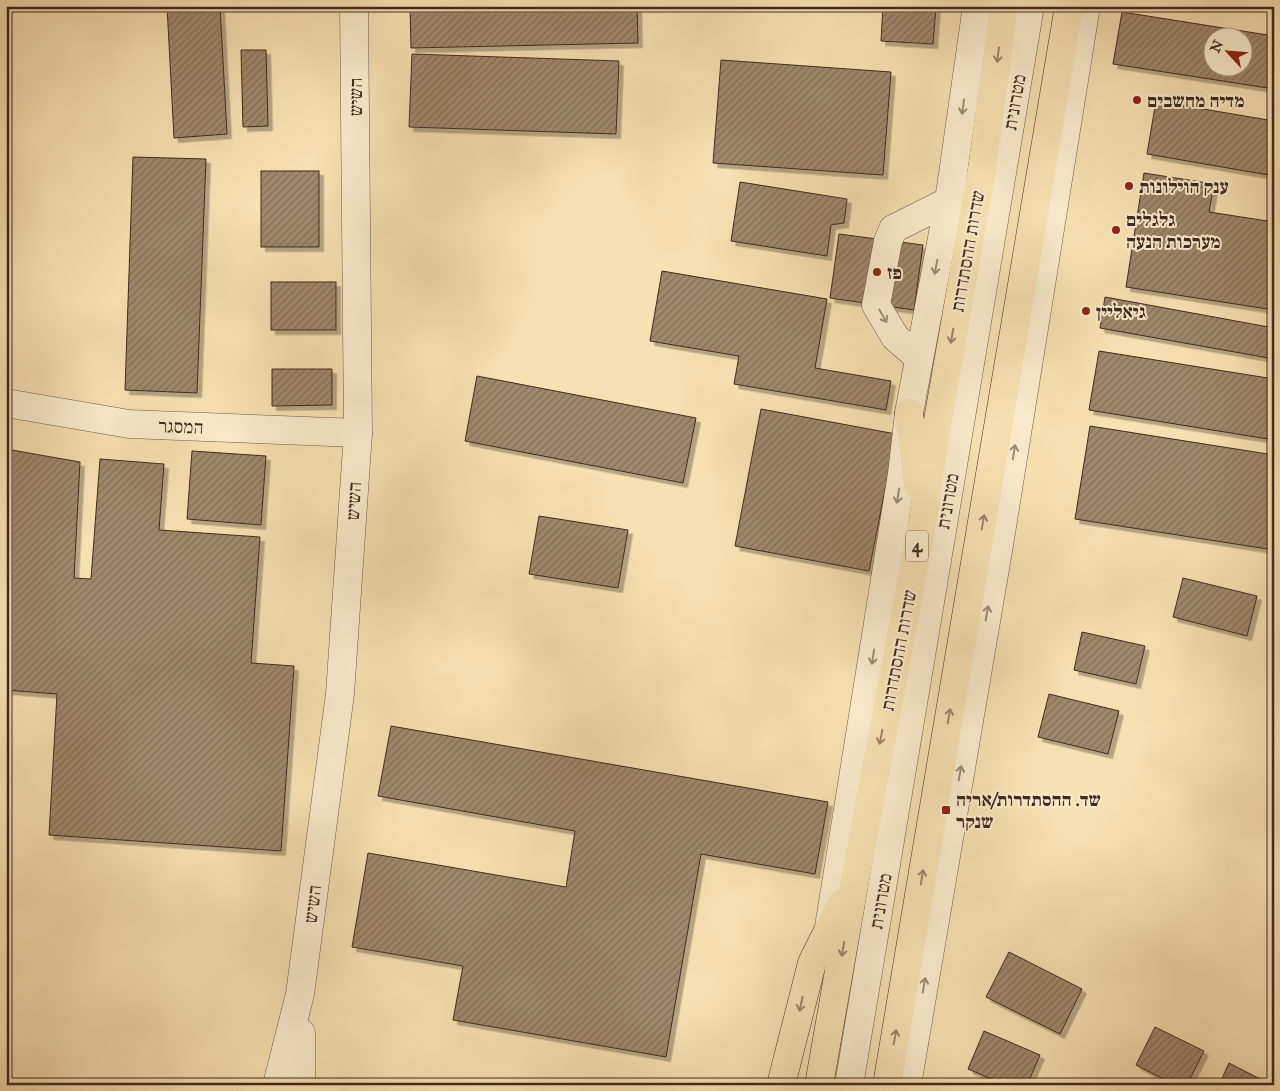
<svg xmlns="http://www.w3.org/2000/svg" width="1280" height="1091" font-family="'IM FELL Great Primer','Frank Ruhl Libre',serif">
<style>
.building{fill:url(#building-hatch);stroke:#412921;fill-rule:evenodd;filter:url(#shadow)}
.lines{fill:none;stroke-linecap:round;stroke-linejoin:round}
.minor-casing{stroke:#6e5745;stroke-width:29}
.highway-casing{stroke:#412921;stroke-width:29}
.minor{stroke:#faebcc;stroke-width:28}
.highway{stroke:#f7e0b1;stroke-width:28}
.oneway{stroke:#9c8469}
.oneway2{stroke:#9e8a76}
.poi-dot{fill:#8f2418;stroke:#faebcc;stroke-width:2}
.labels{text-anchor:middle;stroke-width:4;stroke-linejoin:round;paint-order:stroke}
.shield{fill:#faebcc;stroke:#786354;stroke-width:1}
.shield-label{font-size:18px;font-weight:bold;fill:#412921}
.street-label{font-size:19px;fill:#412921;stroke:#faebcc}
.poi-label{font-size:19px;font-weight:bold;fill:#412921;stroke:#faebcc;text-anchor:start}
</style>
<defs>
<pattern id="building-hatch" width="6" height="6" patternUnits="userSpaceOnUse" patternTransform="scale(1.25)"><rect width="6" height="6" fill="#a0886c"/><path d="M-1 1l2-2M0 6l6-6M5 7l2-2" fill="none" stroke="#846f58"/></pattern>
<filter id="shadow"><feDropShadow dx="4.5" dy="4.5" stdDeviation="0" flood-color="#0004"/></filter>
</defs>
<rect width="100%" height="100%" fill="#f7e0b1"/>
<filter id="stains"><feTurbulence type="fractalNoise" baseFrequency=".004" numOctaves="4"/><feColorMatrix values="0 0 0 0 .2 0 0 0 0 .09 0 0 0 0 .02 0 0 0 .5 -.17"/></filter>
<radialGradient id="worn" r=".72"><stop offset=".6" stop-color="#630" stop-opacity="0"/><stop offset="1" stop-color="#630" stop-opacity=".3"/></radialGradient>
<g class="building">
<path d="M167 6H220L227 134 174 138Z"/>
<path d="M410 6H637L638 43 411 48Z"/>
<path d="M883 6H936L933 44 881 41Z"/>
<path d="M1122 12 1274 36V89L1113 64ZM1212 38H1242V68H1212Z"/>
<path d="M241 50H266L268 126 243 127Z"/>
<path d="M412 54 619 61 616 134 409 127Z"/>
<path d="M721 60 891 72 883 175 713 163Z"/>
<path d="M1156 101 1274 121V176L1147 154Z"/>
<path d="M133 157 206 159 197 393 125 390Z"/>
<rect x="261" y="171" width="58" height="76"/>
<path d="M1144 173 1214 184 1209 212 1274 222V310L1126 287Z"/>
<path d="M740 182 847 199 844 223 831 225 827 256 731 241Z"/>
<path d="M839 234 923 245 914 310 830 298Z"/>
<path d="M662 271 827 299 815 368 891 381 886 410 734 384 739 356 650 341Z"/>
<rect x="271" y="282" width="65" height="48"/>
<path d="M1105 297 1274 328V359L1100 328Z"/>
<path d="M1099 351 1274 379V440L1089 410Z"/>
<path d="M272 369H332V405L272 406Z"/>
<path d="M477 376 696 418 683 483 465 441Z"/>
<path d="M761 409 896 434 869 571 735 546Z"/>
<path d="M1090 426 1274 455V550L1075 519Z"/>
<path d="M6 449 80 462 74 578 91 579 100 459 164 464 159 530 260 537 251 663 294 666 281 851 49 835 57 694 6 690Z"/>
<path d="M192 451 266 456 261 525 187 519Z"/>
<path d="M539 516 628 530 618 588 529 574Z"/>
<path d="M1183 578 1257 596 1247 636 1173 617Z"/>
<path d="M1082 632 1145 646 1136 684 1074 670Z"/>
<path d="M1049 694 1119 711 1108 754 1038 737Z"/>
<path d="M391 726 828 802 815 874 701 854 666 1057 453 1020 463 966 352 947 368 853 566 887 575 831 378 796Z"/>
<path d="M1009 952 1082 989 1060 1034 986 997Z"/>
<path d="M1155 1027 1204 1051 1187 1085H1175L1136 1065Z"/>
<path d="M984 1031 1040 1055 1027 1085H1006L968 1069Z"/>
<path d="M1229 1063 1272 1085H1219Z"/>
</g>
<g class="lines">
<g class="minor-casing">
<g id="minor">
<path d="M919 358 895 337 876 305 888 241 893 229 949 201 957 193"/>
<path d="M6 403 129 424 358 433"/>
<path d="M829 927 902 474 909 413 949 201 977 6"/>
<path d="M301 1033V1085"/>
<path d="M277 1085 300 994 340 694 358 433 354 6"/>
<path d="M849 1085 1030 6"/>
<path d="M907 1085 999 545 1086 6"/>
</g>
</g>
<g class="highway-casing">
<g id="highway">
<path d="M909 413 918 485"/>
<path d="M781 1085 812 963 842 903"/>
<path d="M819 1085 855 880 923 519 934 443 982 169 1004 6"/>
<path d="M887 1085 1069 6"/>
</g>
</g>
<use href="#minor" class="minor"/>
<use href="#highway" class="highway"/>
</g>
<defs><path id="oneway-shaft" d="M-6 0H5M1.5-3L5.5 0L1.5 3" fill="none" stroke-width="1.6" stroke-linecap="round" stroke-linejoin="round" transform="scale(1.25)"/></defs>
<g class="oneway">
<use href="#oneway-shaft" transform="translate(998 55) rotate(97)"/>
<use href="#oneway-shaft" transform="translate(952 336) rotate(100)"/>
<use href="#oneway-shaft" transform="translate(983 522) rotate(-80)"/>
<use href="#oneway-shaft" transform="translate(949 716) rotate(-80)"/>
<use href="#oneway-shaft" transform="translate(881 737) rotate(101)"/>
<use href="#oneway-shaft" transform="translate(922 877) rotate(-80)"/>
<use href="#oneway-shaft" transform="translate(843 949) rotate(100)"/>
<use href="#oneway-shaft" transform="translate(801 1004) rotate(103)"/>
<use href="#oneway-shaft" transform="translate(895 1037) rotate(-80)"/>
</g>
<g class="oneway2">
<use href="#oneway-shaft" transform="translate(963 107) rotate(98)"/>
<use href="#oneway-shaft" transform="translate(936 267) rotate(101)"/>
<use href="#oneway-shaft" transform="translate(883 316) rotate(60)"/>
<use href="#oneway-shaft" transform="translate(1014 452) rotate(-81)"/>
<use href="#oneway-shaft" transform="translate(898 496) rotate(99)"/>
<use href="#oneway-shaft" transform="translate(987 613) rotate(-80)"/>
<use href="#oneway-shaft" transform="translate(873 657) rotate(99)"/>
<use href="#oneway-shaft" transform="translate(960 773) rotate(-80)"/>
<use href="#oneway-shaft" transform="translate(924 985) rotate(-80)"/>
</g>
<g class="poi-dot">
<circle cx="1137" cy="100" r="5"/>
<circle cx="1129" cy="186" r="5"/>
<circle cx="1116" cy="230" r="5"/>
<circle cx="877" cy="272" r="5"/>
<circle cx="1086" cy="311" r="5"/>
<rect x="941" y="805" width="10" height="10" rx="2.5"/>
</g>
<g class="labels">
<rect class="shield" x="906" y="530.5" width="22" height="31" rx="4"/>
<g class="shield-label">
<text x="917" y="552">4</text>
</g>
<g class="street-label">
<text transform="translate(355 97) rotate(-90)" y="7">השיש</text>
<text transform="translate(1014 102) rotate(-80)" y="7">מטרונית</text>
<text transform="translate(967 251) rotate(-80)" y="7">שדרות ההסתדרות</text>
<text transform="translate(181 426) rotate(2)" y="7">המסגר</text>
<text transform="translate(353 501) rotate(-86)" y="7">השיש</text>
<text transform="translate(947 501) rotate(-80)" y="7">מטרונית</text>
<text transform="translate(898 650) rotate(-79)" y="7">שדרות ההסתדרות</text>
<text transform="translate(880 901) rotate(-80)" y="7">מטרונית</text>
<text transform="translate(312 904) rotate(-83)" y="7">השיש</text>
</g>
<g class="poi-label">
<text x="1147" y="107">מדיה מחשבים</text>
<text x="1139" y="193">ענק הוילונות</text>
<text x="1126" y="226">גלגלים<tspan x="1126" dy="22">מערכות הנעה</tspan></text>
<text x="887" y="279">פז</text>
<text x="1096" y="318">גיאליין</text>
<text x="956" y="806">שד. ההסתדרות/אריה<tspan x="956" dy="22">שנקר</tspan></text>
</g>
</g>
<rect width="1280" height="1091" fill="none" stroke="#f7e0b1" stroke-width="25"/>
<rect x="8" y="8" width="1265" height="1076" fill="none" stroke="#412921" stroke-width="2.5"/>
<rect x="12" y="12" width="1255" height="1066" fill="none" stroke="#412921"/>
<g transform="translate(1228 52) rotate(296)"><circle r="24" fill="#faebcc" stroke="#b09d88"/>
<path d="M0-4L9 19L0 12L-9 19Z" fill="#8f2418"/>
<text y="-8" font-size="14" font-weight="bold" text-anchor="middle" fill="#412921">N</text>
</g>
<rect width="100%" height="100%" filter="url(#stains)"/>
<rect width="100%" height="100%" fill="url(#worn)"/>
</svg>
